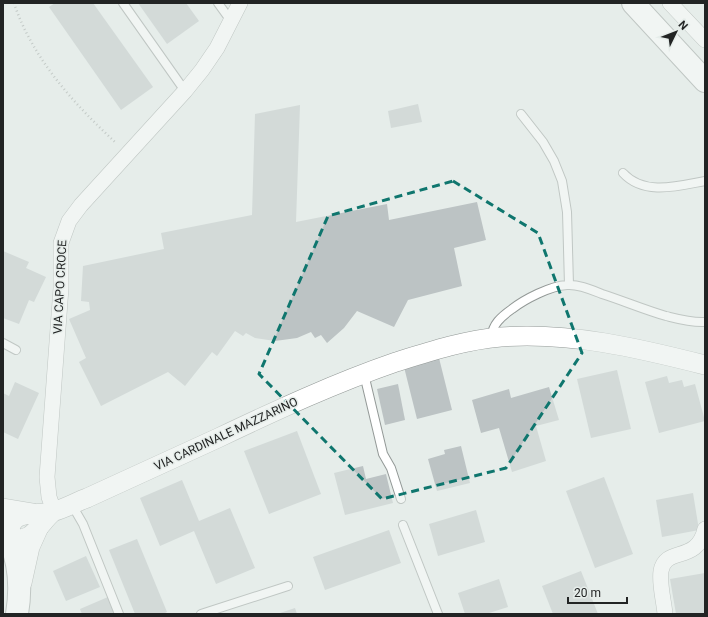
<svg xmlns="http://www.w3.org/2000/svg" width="708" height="617" font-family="Roboto,sans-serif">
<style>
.building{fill:#bcc3c4}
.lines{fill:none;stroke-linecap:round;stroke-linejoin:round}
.service-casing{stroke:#939997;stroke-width:10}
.minor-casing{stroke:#939997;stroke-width:16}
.tertiary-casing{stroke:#939997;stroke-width:20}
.secondary-casing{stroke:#939997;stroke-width:24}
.motorway-casing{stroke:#939997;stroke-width:24}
.path{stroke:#9ba09f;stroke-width:2.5;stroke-dasharray:1 3;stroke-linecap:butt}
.service{stroke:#fff;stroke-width:8}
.minor{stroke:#fff;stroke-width:15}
.tertiary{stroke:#fff;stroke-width:19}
.secondary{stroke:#fff;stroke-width:22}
.motorway{stroke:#fff;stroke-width:22}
.marked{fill:none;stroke:#0f766e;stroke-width:3;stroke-dasharray:8 5;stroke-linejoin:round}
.labels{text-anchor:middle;stroke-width:3;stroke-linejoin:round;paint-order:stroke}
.street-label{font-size:12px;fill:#222424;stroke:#e6edea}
</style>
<rect width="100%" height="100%" fill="#e6edea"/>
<g class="building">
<path d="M55 3H93L153 87 121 110 49 7Z"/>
<path d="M138 3H186L199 21 167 44Z"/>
<path d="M418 104 422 122 391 128 388 111Z"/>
<path d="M300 105 296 222 387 204 389 220 477 202 486 240 454 248 462 286 408 300 394 327 357 311 344 328 327 343 321 335 315 338 311 332 297 338 275 341 255 338 246 333 243 336 235 331 217 356 212 352 185 386 168 372 101 406 79 362 86 358 69 319 90 310 89 302 81 301 83 266 164 249 161 233 252 215 255 114Z"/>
<path d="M3 251 29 262 26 268 46 277 34 302 29 300 19 324 3 318Z"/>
<path d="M439 358 452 410 417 419 404 367Z"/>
<path d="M617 370 631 429 591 438 577 379Z"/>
<path d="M667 376 669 383 682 380 684 387 695 384 705 421 659 433 645 382Z"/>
<path d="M15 382 39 393 18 439 3 432V393L9 396Z"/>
<path d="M398 384 405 420 385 425 377 389Z"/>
<path d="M549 387 559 420 536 426 546 461 512 472 499 428 481 433 472 400 509 389 511 398Z"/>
<path d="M297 431 321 494 269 514 244 451Z"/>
<path d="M461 446 470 483 437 491 428 459 445 454 444 450Z"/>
<path d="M363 466 366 479 386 474 393 503 345 515 334 473Z"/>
<path d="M604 477 633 554 595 568 566 491Z"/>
<path d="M182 480 199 521 230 508 255 568 216 584 194 531 160 546 140 498Z"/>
<path d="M693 493 699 530 662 537 656 500Z"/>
<path d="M476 510 485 542 438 556 429 524Z"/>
<path d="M389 530 401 563 325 590 313 557Z"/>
<path d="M137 539 167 612 163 614H135L109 550Z"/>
<path d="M86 556 100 587 66 601 53 571Z"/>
<path d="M581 571 598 614H553L542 586Z"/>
<path d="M705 573V614H676L670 579Z"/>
<path d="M499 579 508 607 486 614H465L458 593Z"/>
<path d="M108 597 116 614H82L80 609Z"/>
<path d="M295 608 297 614H277Z"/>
</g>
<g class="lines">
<g class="service-casing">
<g id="service">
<path d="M123 3 185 91"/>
<path d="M218 3 231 21"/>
<path d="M521 114 543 142 554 161 562 181 567 212 569 285"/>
<path d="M623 173C644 196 678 186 705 181"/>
<path d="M492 338C491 325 502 316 512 309 525 299 550 286 567 285 579 284 592 290 602 294 624 301 645 310 666 316 678 319 692 323 705 322"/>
<path d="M3 343 16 350"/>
<path d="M364 374 383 454 391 468 401 499"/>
<path d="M72 505 83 524 119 614"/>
<path d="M403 525 438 614"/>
<path d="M201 614 288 586"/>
</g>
</g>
<g class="minor-casing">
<g id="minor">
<path d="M670 3 705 40"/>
<path d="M54 511 49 497 47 477 61 288V243L69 221 81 205 185 91 202 70 217 48 240 3"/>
<path d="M665 614C664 601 659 584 661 571 665 546 697 564 705 529"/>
</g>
</g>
<g class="tertiary-casing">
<g id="tertiary">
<path d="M3 508 33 513"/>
<path d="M54 511C39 523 32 546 9 537 9 508 34 516 52 512 64 509 76 502 87 498 131 478 175 458 218 438 277 410 335 383 396 362 431 351 465 340 501 337 571 332 638 348 705 365"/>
<path d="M22 583 30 547 39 527"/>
</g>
</g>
<g class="secondary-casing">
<path id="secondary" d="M3 527C19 554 22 584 17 614"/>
</g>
<g class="motorway-casing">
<path id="motorway" d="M633 3 705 81"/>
</g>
<path class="path" d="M14 3C32 58 74 104 115 142"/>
<use href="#service" class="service"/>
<use href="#minor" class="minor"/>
<use href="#tertiary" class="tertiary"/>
<use href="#secondary" class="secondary"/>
<use href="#motorway" class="motorway"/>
</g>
<path d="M0 0H708V617H0ZM453 181 538 233 582 353 506 468 382 499 259 374 328 216Z" fill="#e6edea" fill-opacity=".55" fill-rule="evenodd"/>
<path class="marked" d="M453 181 538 233 582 353 506 468 382 499 259 374 328 216Z"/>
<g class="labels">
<g class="street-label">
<text transform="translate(60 287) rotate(-87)" y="4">VIA CAPO CROCE</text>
<text transform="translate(226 434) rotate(-25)" y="4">VIA CARDINALE MAZZARINO</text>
</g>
</g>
<rect width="708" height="617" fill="none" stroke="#222424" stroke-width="8"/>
<g transform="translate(676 32) rotate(47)" stroke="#e6edea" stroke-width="3" paint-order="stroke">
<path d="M0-3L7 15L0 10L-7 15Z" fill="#222424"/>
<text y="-6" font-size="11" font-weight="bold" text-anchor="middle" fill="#222424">N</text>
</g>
<path d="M568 597v6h59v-6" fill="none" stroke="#222424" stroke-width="2"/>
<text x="574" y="597" font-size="12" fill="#222424" stroke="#e6edea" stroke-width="3" paint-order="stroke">20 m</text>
</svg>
